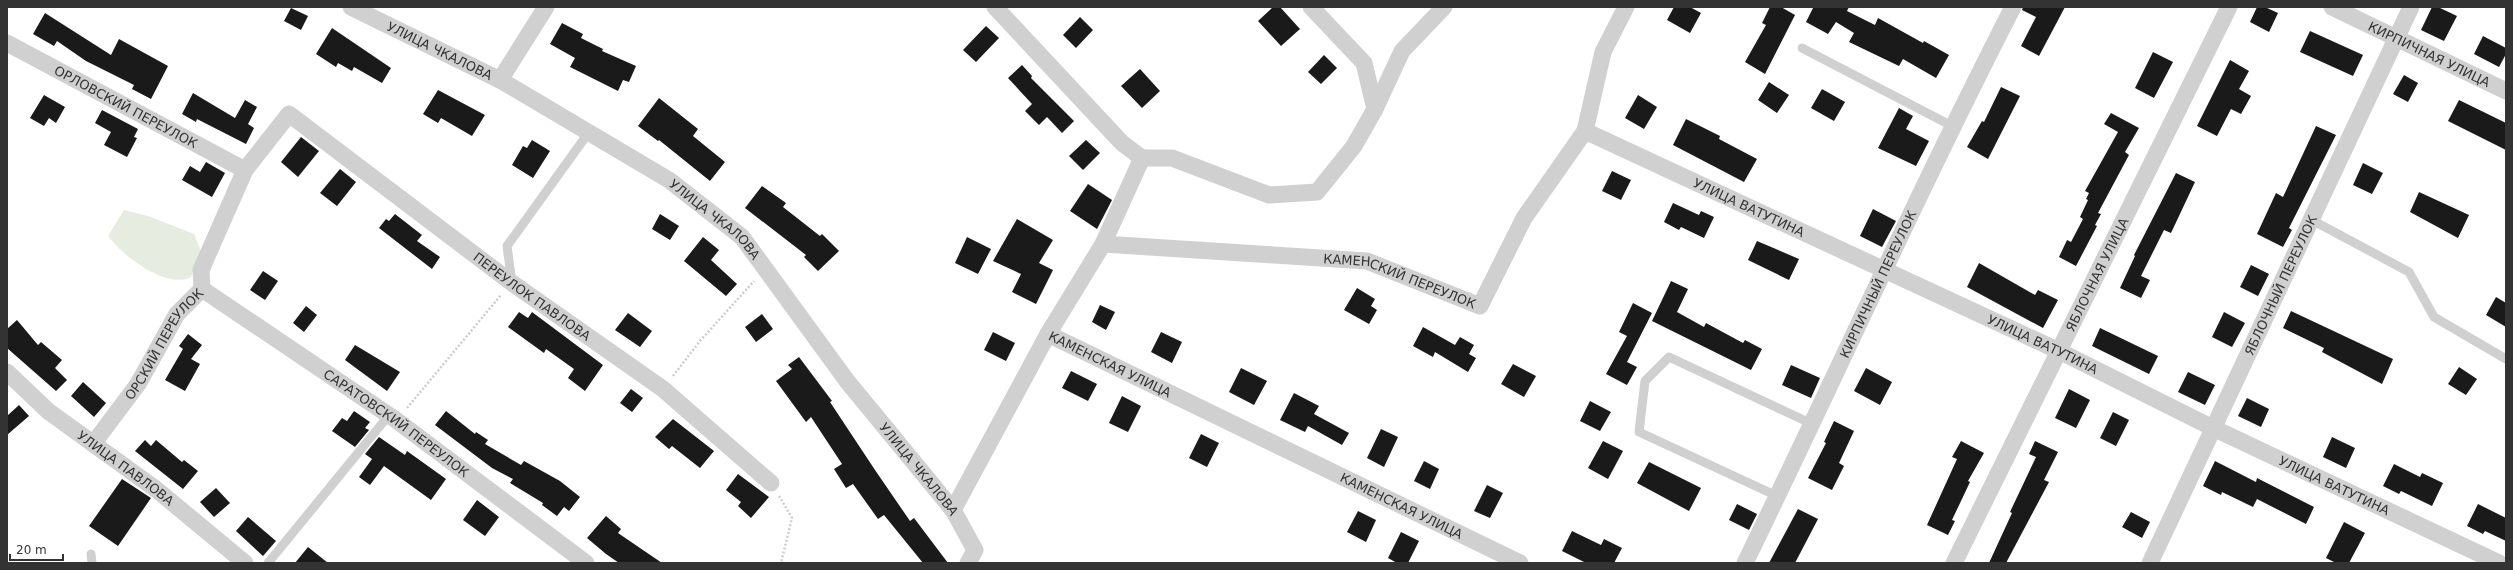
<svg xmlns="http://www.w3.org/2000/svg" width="2513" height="570" font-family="'DejaVu Sans',sans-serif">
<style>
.green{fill:#e6ecdf}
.building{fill:#1a1a1a}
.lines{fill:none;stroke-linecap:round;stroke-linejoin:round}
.path{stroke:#cdcdcd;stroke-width:2.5;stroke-dasharray:2 2;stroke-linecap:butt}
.lane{stroke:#d0d0d0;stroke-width:9}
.street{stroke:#d0d0d0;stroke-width:17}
.labels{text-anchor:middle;stroke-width:4;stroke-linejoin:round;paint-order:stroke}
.street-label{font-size:13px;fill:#333;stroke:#fff}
</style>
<rect width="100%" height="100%" fill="#fff"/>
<path class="green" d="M124 210 148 216 194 234 201 251 191 277C166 290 122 255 108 236Z"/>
<g class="building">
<path d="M1273 7H1280L1300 29 1281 46 1258 21Z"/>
<path d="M1674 7H1690L1701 13 1690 33 1667 20Z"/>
<path d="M1770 7H1781L1795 15 1765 74 1745 62 1766 25 1762 23Z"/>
<path d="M1811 7H1849L1847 11 1875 25 1878 18 1923 43 1924 41 1949 55 1936 78 1903 59 1899 66 1849 42 1854 33 1836 22 1828 34 1806 22 1813 8Z"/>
<path d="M2023 7H2065L2039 56 2021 46 2036 17 2022 10Z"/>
<path d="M2257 7H2265L2278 13 2269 32 2250 22Z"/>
<path d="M2432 7H2438L2457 16 2444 41 2421 30Z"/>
<path d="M291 8 308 16 301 30 284 21Z"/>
<path d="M45 13 111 55 119 39 168 66 151 99 132 89 134 85 86 61 57 41 54 46 33 34Z"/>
<path d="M1080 17 1093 30 1076 48 1063 35Z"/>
<path d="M562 23 583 34 581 38 603 49 602 51 636 66 629 82 623 80 618 91 570 67 575 58 550 44Z"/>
<path d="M986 26 999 38 976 62 963 50Z"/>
<path d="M332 28 391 68 382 83 354 67 352 71 338 63 336 67 316 54Z"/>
<path d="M2310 31 2363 55 2353 76 2300 52Z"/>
<path d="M2483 36 2506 48V54L2499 67 2474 54Z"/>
<path d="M2153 52 2173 62 2154 98 2135 88Z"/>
<path d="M1324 55 1337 68 1321 84 1308 72Z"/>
<path d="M2230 60 2249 71 2239 89 2251 96 2241 114 2231 109 2217 136 2197 126Z"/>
<path d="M1022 65 1032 76 1031 78 1074 121 1062 133 1047 117 1039 125 1025 111 1032 104 1008 78Z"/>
<path d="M1140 69 1160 91 1142 108 1121 86Z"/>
<path d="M2404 75 2418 83 2408 102 2393 94Z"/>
<path d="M1769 82 1789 95 1777 113 1758 100Z"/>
<path d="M2001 87 2020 96 1988 159 1967 147 1982 121 1984 122Z"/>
<path d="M1822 89 1845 102 1834 121 1811 108Z"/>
<path d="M438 90 485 115 472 136 441 118 438 123 423 114Z"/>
<path d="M193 93 235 118 245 100 257 107 248 124 254 128 246 144 197 119 196 122 182 114Z"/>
<path d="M44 95 65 107 56 123 49 118 44 126 30 118Z"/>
<path d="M1638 95 1657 107 1644 129 1625 118Z"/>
<path d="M659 98 698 129 693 136 725 162 710 181 659 140 658 141 638 126Z"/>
<path d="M2459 100 2506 123V150L2448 121Z"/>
<path d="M1899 108 1913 116 1906 129 1929 141 1916 166 1878 148Z"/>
<path d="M102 110 138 129 134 137 137 138 127 157 104 145 111 132 95 123Z"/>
<path d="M2111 113 2139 128 2125 152 2129 155 2098 213 2101 214 2095 225 2097 226 2076 266 2059 257 2067 240 2071 242 2083 219 2080 217 2088 200 2086 199 2089 193 2085 191 2118 132 2104 124Z"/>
<path d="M1686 119 1720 136 1719 139 1757 159 1744 182 1673 145Z"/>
<path d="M2316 126 2336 135 2289 228 2292 230 2283 247 2257 234 2276 193 2283 197Z"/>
<path d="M301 137 319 151 298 177 281 162Z"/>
<path d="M532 140 550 151 533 178 512 165 523 146 527 148Z"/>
<path d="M1086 140 1100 153 1083 170 1069 156Z"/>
<path d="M206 162 225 173 212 197 182 180 190 166 200 172Z"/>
<path d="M2363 163 2383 173 2372 194 2353 185Z"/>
<path d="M340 169 356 182 337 206 320 193Z"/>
<path d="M1612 171 1631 180 1621 200 1602 191Z"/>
<path d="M2176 173 2195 182 2171 233 2164 230 2141 276 2150 280 2141 298 2120 288 2135 256 2134 255Z"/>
<path d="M1088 184 1112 200 1097 229 1070 211Z"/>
<path d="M762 186 786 203 783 207 820 236 822 234 839 251 818 271 804 257 806 255 745 208Z"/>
<path d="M2419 192 2469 215 2458 238 2410 212Z"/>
<path d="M1673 203 1699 215 1701 211 1714 217 1704 238 1681 227 1679 230 1664 222Z"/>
<path d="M1873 209 1896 221 1882 247 1860 236Z"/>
<path d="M395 214 422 235 417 241 440 257 432 269 379 228 386 219 389 221Z"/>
<path d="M660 214 679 226 670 240 652 229Z"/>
<path d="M1017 219 1053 240 1039 263 1053 270 1036 304 1012 292 1021 274 993 261Z"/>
<path d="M703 237 719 250 711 260 737 284 726 296 684 261Z"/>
<path d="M967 237 991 249 978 274 955 263Z"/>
<path d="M1757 241 1799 259 1789 280 1748 260Z"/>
<path d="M1979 263 2035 295 2038 290 2058 300 2043 328 1967 287Z"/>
<path d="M2251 265 2269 274 2258 296 2240 287Z"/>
<path d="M263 271 278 281 265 300 250 290Z"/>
<path d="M1671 281 1688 289 1677 312 1704 327 1706 323 1743 343 1745 340 1762 349 1751 370 1652 321Z"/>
<path d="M1357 288 1375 299 1371 306 1377 310 1369 324 1344 310Z"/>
<path d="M2496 297 2506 303V327L2486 315Z"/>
<path d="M1633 303 1652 313 1627 362 1637 367 1627 385 1606 374 1627 336 1619 332Z"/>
<path d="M1100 305 1115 312 1106 330 1092 322Z"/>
<path d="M306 306 317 315 304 332 293 323Z"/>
<path d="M2291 311 2393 359 2382 384 2322 352 2324 348 2283 328Z"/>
<path d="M519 312 528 318 532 312 603 365 585 391 568 378 574 369 546 349 544 353 508 327Z"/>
<path d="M2224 312 2245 323 2232 347 2212 337Z"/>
<path d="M628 313 652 331 640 347 615 330Z"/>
<path d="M762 314 773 329 756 342 745 327Z"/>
<path d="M17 320 38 345 41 342 62 360 55 368 67 380 56 391 7 348V329Z"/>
<path d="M1423 327 1455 345 1460 337 1474 345 1469 354 1476 358 1468 372 1435 352 1433 357 1413 346Z"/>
<path d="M2100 328 2158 356 2149 374 2092 346Z"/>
<path d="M993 332 1015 343 1006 361 984 350Z"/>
<path d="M1161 332 1182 342 1172 363 1151 352Z"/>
<path d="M188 334 202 345 191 359 200 364 185 391 165 380 183 349 179 346Z"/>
<path d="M355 345 400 372 387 391 345 360Z"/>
<path d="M799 357 832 401 830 402 875 470 910 521 914 518 948 563H923L884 515 878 519 853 484 846 488 834 469 842 464 811 417 806 422 776 381 792 369 788 365Z"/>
<path d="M1513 364 1536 376 1524 397 1501 384Z"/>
<path d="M1791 365 1820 378 1811 398 1782 385Z"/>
<path d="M2459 367 2477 379 2466 395 2448 384Z"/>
<path d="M1241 368 1267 381 1254 405 1229 392Z"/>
<path d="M1866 368 1892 382 1880 405 1854 391Z"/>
<path d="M1071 371 1097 384 1088 401 1062 388Z"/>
<path d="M2188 372 2215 385 2205 405 2178 392Z"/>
<path d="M83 382 106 403 94 417 71 396Z"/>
<path d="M631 389 643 398 632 412 620 403Z"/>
<path d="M2069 389 2090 400 2076 428 2055 418Z"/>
<path d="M1294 393 1319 406 1314 414 1349 433 1342 445 1308 426 1305 432 1280 420Z"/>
<path d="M1122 396 1141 406 1128 432 1109 423Z"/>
<path d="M2247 398 2269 409 2261 427 2238 416Z"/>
<path d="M1590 401 1611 412 1600 431 1580 421Z"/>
<path d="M19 405 29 416 7 435V416Z"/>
<path d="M354 411 370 422 365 428 369 430 355 447 332 431 342 418 347 421Z"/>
<path d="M446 411 475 434 476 432 488 440 485 444 521 465 524 461 560 481 580 497 569 511 564 507 557 516 542 505 543 503 510 483 513 479 492 468 435 425Z"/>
<path d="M2113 412 2129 420 2116 446 2100 438Z"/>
<path d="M673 419 714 451 700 468 672 446 669 449 655 437Z"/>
<path d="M1834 421 1854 431 1839 463 1844 466 1832 490 1808 478 1826 443 1824 442Z"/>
<path d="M1381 429 1398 437 1384 467 1367 458Z"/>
<path d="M1201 434 1219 443 1207 467 1189 458Z"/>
<path d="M379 437 405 455 407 451 446 479 431 500 384 466 370 485 359 477 372 459 365 454Z"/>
<path d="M2332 437 2355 448 2346 468 2323 457Z"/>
<path d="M145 440 151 446 156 440 182 462 184 460 198 471 183 489 135 451Z"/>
<path d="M1603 441 1623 451 1608 479 1588 468Z"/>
<path d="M1961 441 1984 453 1968 481 1970 482 1952 520 1955 521 1948 535 1927 525 1957 459 1952 457Z"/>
<path d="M2035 441 2058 452 2044 480 2049 482 2006 563H1989L2012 513 2010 512 2036 457 2029 454Z"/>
<path d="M1424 461 1439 469 1430 489 1414 481Z"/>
<path d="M2215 461 2256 482 2257 478 2314 507 2306 524 2257 499 2253 507 2222 492 2221 495 2203 486Z"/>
<path d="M1649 462 1701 488 1689 511 1637 483Z"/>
<path d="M2394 464 2420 477 2422 473 2443 483 2432 506 2401 491 2399 494 2383 486Z"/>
<path d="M738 474 769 497 751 518 738 506 741 502 726 490Z"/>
<path d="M122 479 151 498 118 546 89 526Z"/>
<path d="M1487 485 1503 493 1490 518 1474 511Z"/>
<path d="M216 488 230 503 214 517 200 502Z"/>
<path d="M477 500 499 517 485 536 463 520Z"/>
<path d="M1737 504 1757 514 1749 530 1729 520Z"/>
<path d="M2478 504 2506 518V541L2485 531 2483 534 2467 526Z"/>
<path d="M1798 509 1818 519 1795 563H1769Z"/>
<path d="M1358 511 1376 520 1366 542 1347 532Z"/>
<path d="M2131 512 2150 522 2142 538 2122 527Z"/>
<path d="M606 516 621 529 618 533 662 563H619L606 554 587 538Z"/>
<path d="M248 517 276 541 263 556 236 531Z"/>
<path d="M2344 522 2365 533 2349 563H2336L2326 558Z"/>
<path d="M1572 531 1601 545 1604 539 1622 548 1614 563H1586L1562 551Z"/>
<path d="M1401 532 1419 541 1408 563H1397L1388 558Z"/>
<path d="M308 547 328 563H295Z"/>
</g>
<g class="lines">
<g class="path">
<path d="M673 376 700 341 754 281"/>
<path d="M407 408 501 295"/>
<path d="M779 496 792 518 781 563"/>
</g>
<g class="lane">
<path d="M1802 48 1952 126"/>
<path d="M2310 219 2409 272 2434 317 2506 359"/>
<path d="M512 283 507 246 589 132"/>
<path d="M1777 496 1639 432 1645 381 1669 357 1812 424"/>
<path d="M91 554 92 563"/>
<path d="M268 563 389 415"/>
</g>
<g class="street">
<path id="s1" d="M351 7 500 80 669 180 742 237 847 381 953 510 975 550 968 563"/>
<path id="s2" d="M995 7 1122 143 1142 158 1103 244 1048 334 1520 563"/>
<path id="s3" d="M2332 7 2506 91"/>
<path id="s4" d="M7 43 245 170"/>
<path d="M500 80 546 7"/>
<path d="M1375 109 1402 51 1444 7"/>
<path id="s5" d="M1585 131 2059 351 2213 428 2499 563"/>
<path d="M1142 158H1172L1269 195 1317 192 1354 146 1375 109 1364 63 1311 7"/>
<path id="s6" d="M1103 244 1367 261 1480 306 1524 218 1585 131 1603 52 1626 7"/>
<path id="s7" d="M202 289 396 420 586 563"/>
<path id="s8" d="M7 372 48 411 157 490 245 563"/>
<path id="s9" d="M93 444 138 384 177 314 202 289 201 270 245 170 289 114 512 283 663 389 771 483"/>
<path d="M953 510 1048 334"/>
<path id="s10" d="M1745 563C1835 378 1919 190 2013 7"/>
<path id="s11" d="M1954 563 2229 7"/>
<path id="s12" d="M2150 563 2411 7"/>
</g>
</g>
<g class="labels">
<g class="street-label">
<text dy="5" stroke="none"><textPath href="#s1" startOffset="99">УЛИЦА ЧКАЛОВА</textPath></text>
<text dy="5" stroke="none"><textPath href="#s3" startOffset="108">КИРПИЧНАЯ УЛИЦА</textPath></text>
<text dy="5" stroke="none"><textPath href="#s4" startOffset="135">ОРЛОВСКИЙ ПЕРЕУЛОК</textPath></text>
<text dy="5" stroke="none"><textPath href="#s5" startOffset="181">УЛИЦА ВАТУТИНА</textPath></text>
<text dy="5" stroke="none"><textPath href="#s1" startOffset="423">УЛИЦА ЧКАЛОВА</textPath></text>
<text dy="5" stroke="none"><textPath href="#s11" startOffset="322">ЯБЛОЧНАЯ УЛИЦА</textPath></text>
<text dy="5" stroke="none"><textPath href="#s6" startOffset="301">КАМЕНСКИЙ ПЕРЕУЛОК</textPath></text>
<text dy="5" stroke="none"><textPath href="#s10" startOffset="309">КИРПИЧНЫЙ ПЕРЕУЛОК</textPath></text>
<text dy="5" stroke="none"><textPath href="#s12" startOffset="307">ЯБЛОЧНЫЙ ПЕРЕУЛОК</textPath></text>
<text dy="5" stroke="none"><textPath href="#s9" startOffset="694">ПЕРЕУЛОК ПАВЛОВА</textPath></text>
<text dy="5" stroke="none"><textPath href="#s9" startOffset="123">ОРСКИЙ ПЕРЕУЛОК</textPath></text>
<text dy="5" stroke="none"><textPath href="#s5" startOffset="505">УЛИЦА ВАТУТИНА</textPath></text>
<text dy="5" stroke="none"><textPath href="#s2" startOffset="480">КАМЕНСКАЯ УЛИЦА</textPath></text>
<text dy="5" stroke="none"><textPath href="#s7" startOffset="236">САРАТОВСКИЙ ПЕРЕУЛОК</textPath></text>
<text dy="5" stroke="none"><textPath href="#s8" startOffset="153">УЛИЦА ПАВЛОВА</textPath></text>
<text dy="5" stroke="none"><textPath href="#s1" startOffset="747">УЛИЦА ЧКАЛОВА</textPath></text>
<text dy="5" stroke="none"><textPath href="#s5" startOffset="829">УЛИЦА ВАТУТИНА</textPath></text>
<text dy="5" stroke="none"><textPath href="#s2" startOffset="804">КАМЕНСКАЯ УЛИЦА</textPath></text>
</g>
</g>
<rect width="2513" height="570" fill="none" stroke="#333333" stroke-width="16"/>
<path d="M10 554v6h53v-6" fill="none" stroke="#333333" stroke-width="2"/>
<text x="16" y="554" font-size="12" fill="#333333" stroke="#ffffff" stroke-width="3" paint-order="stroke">20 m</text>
</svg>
